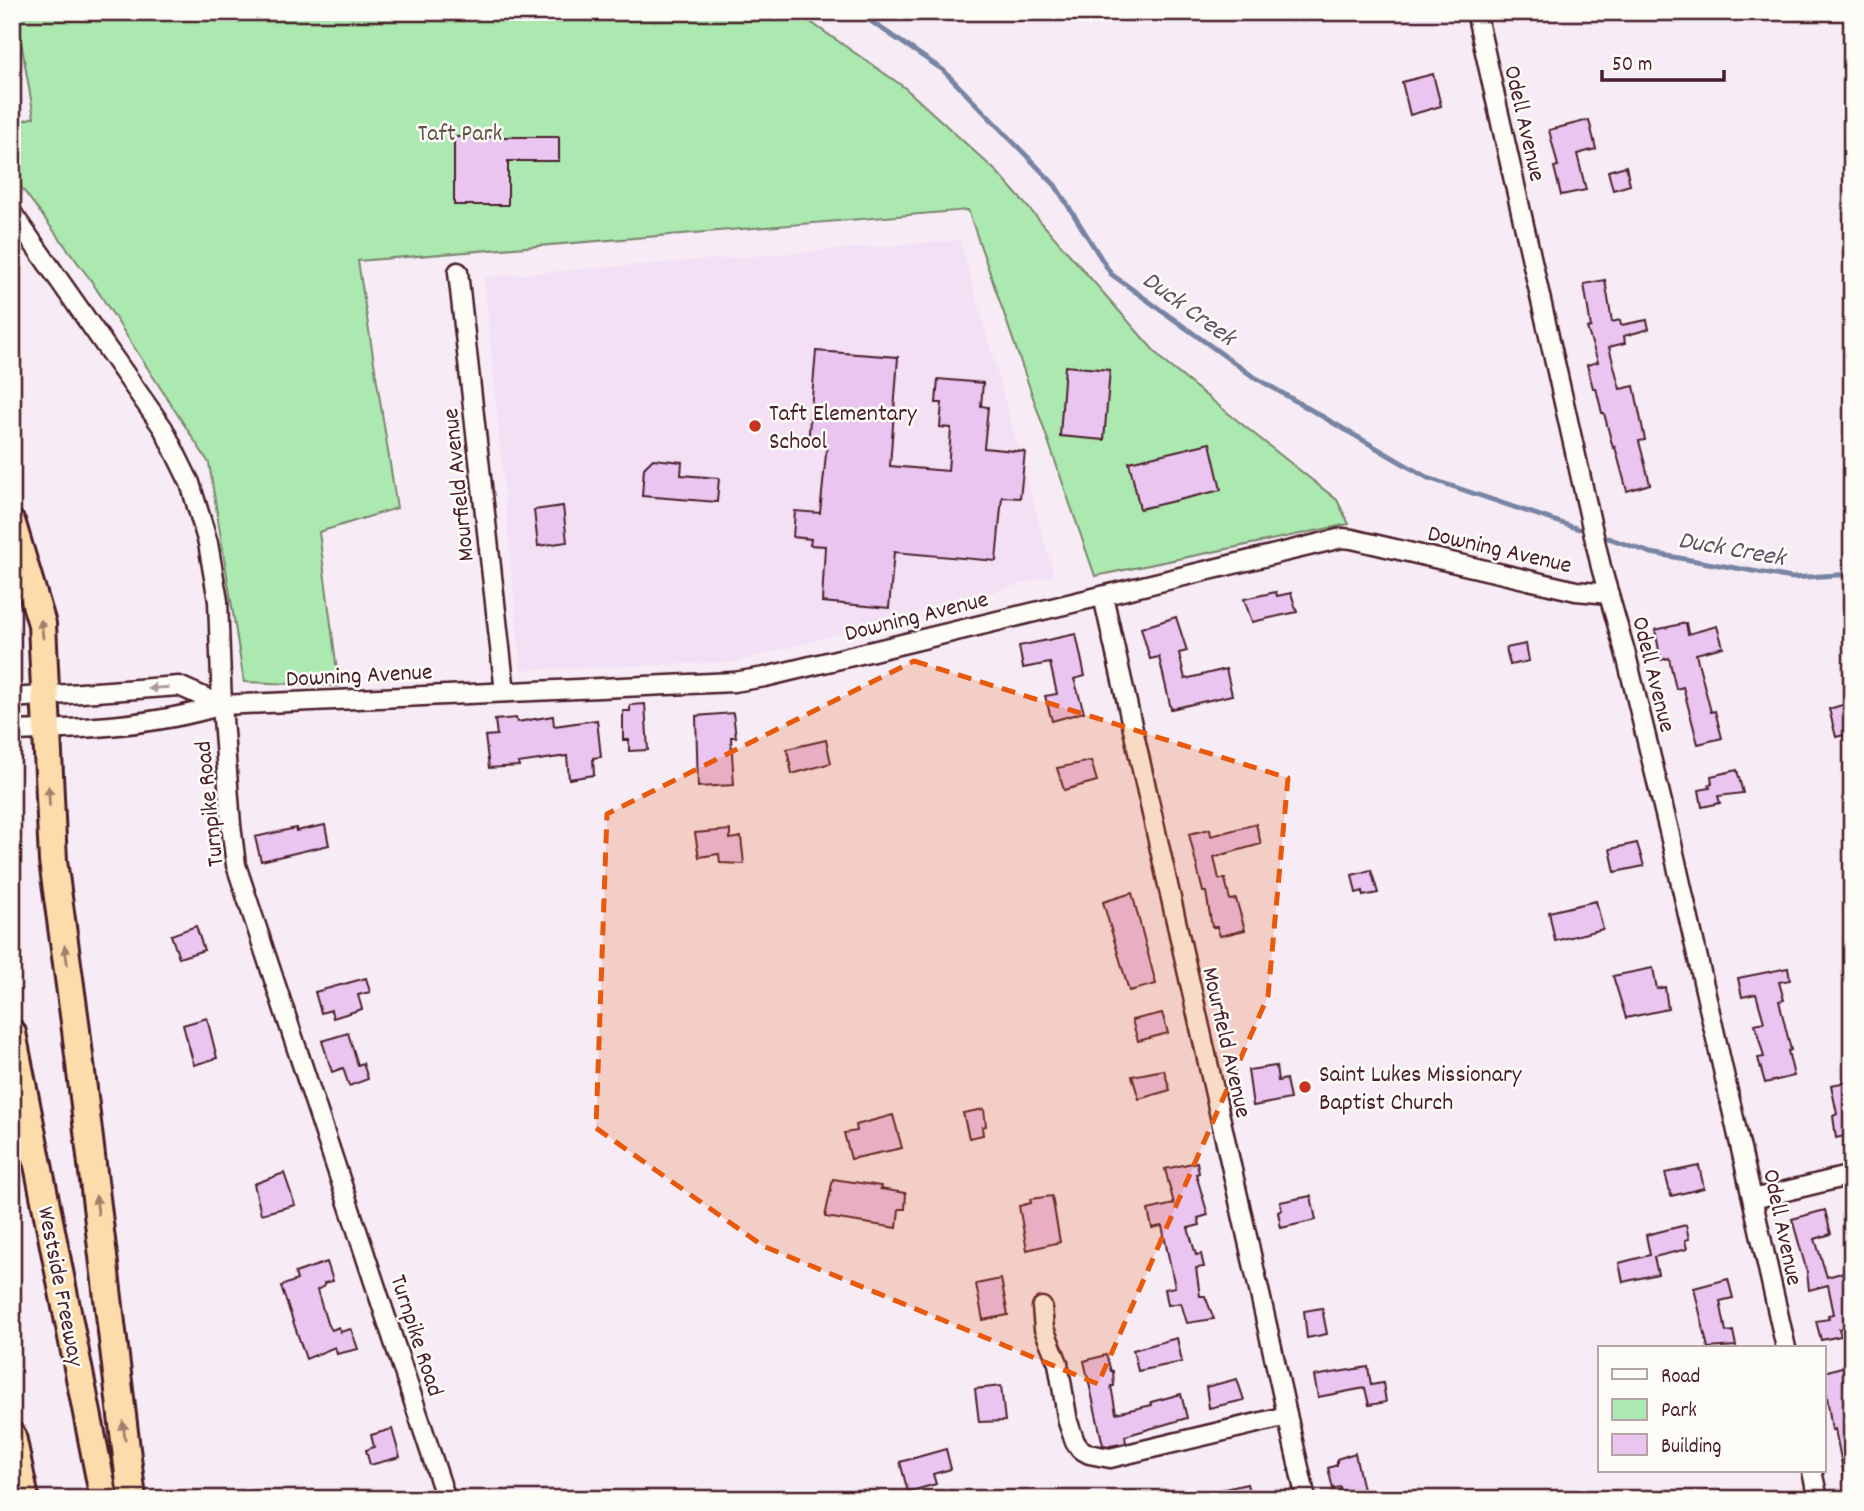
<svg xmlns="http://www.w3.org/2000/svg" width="1864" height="1511" font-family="Dekko,sans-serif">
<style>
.built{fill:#f3e0f4}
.green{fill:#abe9b0;stroke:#7a846e;stroke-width:2}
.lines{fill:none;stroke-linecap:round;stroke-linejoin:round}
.stream{stroke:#7884a3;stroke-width:5}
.building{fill:#e9c5f0;stroke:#4a1f2b;stroke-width:2}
.minor-casing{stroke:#4a1f2b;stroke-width:23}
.highway-casing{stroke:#4a1f2b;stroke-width:32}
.minor{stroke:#fdfcf7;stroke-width:18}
.highway{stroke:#fddcac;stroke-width:26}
.oneway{fill:#a47e6c}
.oneway2{fill:#ac999b}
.marked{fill:#e8590c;fill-opacity:0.2;stroke:#e8590c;stroke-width:5;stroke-dasharray:14 9;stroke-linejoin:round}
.poi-dot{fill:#c8321e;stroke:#fdfcf7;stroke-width:2.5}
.labels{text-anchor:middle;stroke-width:5;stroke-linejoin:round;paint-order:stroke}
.street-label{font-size:24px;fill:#4a1f2b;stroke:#fdfcf7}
.park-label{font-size:24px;fill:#62524c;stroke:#fdfcf7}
.poi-label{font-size:24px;fill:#4a1f2b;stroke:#fdfcf7;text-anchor:start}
.water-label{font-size:26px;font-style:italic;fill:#615267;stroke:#fdfcf7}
</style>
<rect width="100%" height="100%" fill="#f7ecf5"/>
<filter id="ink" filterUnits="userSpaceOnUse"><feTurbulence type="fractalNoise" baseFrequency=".0143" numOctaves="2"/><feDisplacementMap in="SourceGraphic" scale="14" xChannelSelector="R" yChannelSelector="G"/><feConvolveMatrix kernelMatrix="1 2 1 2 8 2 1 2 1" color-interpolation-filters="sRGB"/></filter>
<g filter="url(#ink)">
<path class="built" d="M960 240 1054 575 737 662 521 670 484 277Z"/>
<path class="green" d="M16 12H796L904 87 997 172 1164 362 1337 500 1349 524 1095 576 968 210 358 261 397 508 319 532 339 686 244 682 209 463 90 279 12 175V124L34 117Z"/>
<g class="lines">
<g class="stream">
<path d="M857 12 943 70 1055 185 1111 274 1251 375 1428 478 1579 529"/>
<path d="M1608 538 1651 553 1792 578 1852 574"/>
</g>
</g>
<g class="building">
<path d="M1433 74 1441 106 1410 115 1402 82Z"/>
<path d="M1589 120 1596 149 1577 154 1586 190 1561 195 1554 167 1558 166 1549 130Z"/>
<path d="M454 137H559V161H508V205H454Z"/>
<path d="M1626 166 1630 185 1613 190 1608 171Z"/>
<path d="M1605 280 1612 322 1620 320 1621 325 1647 320 1649 329 1624 336 1625 343 1609 347 1620 389 1634 386 1645 440 1639 441 1650 484 1627 491 1615 447 1613 448 1604 413H1602L1596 388H1593L1587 365 1598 362 1587 328 1591 327 1584 284Z"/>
<path d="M816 351 898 357 890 466 948 471 951 428 940 427 942 403H936L938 379 983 383 981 406 988 407 984 448 1025 452 1020 498 1002 497 996 561 894 552 889 608 822 602 825 546 810 545 811 539 793 537 795 511 820 513 827 444 808 443Z"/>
<path d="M1065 366 1110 370 1104 440 1060 436Z"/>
<path d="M1210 443 1221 490 1140 509 1129 462Z"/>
<path d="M653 459 682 462 681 475 719 478 717 502 642 496 644 468Z"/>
<path d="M563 506 567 542 538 546 534 510Z"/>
<path d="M1276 592 1277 596 1291 593 1297 612 1252 622 1244 599Z"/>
<path d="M1176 617 1187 651 1179 653 1185 679 1226 669 1232 695 1171 709 1159 657 1150 659 1141 628Z"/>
<path d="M1686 623 1688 634 1717 626 1723 647 1696 654 1711 712 1715 711 1722 738 1698 744 1683 687 1676 689 1669 658 1661 660 1655 630Z"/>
<path d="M1076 634 1085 676 1074 679 1084 712 1052 721 1045 696 1057 694 1050 663 1023 668 1019 646Z"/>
<path d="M1526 644 1529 661 1510 665 1506 648Z"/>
<path d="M1852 702V733L1836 737 1829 709Z"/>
<path d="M645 704 648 750 629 751V740H623V711H630V705Z"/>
<path d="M733 713 736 737H731L734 785 698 787 696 716Z"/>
<path d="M553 716 554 726 597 720 601 757 593 758 594 775 569 779 567 756 518 763 519 766 489 768 485 736 497 735 495 720 516 718 517 722Z"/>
<path d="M826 740 831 763 792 774 787 749Z"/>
<path d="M1091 761 1097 781 1064 790 1057 768Z"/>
<path d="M1737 770 1743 793 1718 796 1720 803 1702 807 1699 790 1710 788 1709 785 1712 784 1711 776Z"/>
<path d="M1256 824 1261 844 1214 857 1219 879H1225L1230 900 1236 899 1245 930 1220 936 1217 927H1212L1206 892H1203L1189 834 1210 829 1211 836Z"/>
<path d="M325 825 329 845 261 861 255 837 296 828V831Z"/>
<path d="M730 830V839L741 837 744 864 720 863 719 854 699 857 695 833Z"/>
<path d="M1637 843 1644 866 1615 872 1610 849Z"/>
<path d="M1371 870 1378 893 1363 896V891L1356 893 1352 875Z"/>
<path d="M1132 893 1156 984 1129 991 1103 902Z"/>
<path d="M1596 901 1603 929 1555 941 1549 912Z"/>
<path d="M196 926 204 950 179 958 171 935Z"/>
<path d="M1653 968 1657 989 1665 987 1668 1009 1626 1018 1613 976Z"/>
<path d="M1788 968 1790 980 1779 982 1784 1000 1779 1001 1791 1050 1788 1051 1794 1076 1765 1083 1758 1058 1764 1057 1755 1024 1764 1022 1756 994 1742 997 1738 978Z"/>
<path d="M366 978 370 992 358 995 362 1009 333 1018 331 1010 321 1013 315 992Z"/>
<path d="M1162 1013 1168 1033 1138 1041 1132 1020Z"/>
<path d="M207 1018 217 1058 194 1065 183 1025Z"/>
<path d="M348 1033 358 1065 363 1063 368 1079 349 1086 343 1068 332 1072 322 1041Z"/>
<path d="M1276 1066 1278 1081 1286 1079 1290 1099 1253 1106 1248 1070Z"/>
<path d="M1164 1070 1170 1090 1139 1099 1132 1076Z"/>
<path d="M1852 1081V1117L1849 1118 1852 1134 1836 1138 1833 1116 1837 1114 1831 1085Z"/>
<path d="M984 1109 986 1126 982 1127 983 1135 969 1138 963 1113Z"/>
<path d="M893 1115 902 1148 851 1159 844 1133 857 1131 856 1125Z"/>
<path d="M1197 1162 1199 1173 1196 1174 1208 1215 1198 1218 1200 1225 1188 1228 1196 1255 1201 1254 1204 1267 1196 1268 1200 1296H1205L1214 1319 1187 1323 1181 1303 1168 1305 1165 1289 1175 1287 1162 1226 1152 1228 1148 1210 1174 1204 1165 1169Z"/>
<path d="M1699 1166 1704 1188 1671 1196 1665 1173Z"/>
<path d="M284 1173 295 1205 261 1214 254 1184Z"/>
<path d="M833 1179 881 1186 880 1189 906 1193 905 1209H899L897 1228 825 1217Z"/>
<path d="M1052 1196 1060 1242 1027 1250 1019 1206 1031 1203 1030 1199Z"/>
<path d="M1311 1196 1316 1220 1281 1228 1278 1212 1282 1210 1280 1202Z"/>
<path d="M1825 1210 1831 1234 1815 1239 1827 1277 1852 1270V1326L1839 1329 1841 1336 1821 1340 1816 1321 1829 1319 1828 1315 1834 1314 1828 1285 1809 1290 1807 1272 1792 1219Z"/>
<path d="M1686 1225 1689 1239 1685 1240 1687 1249 1654 1257 1658 1274 1623 1282 1619 1263 1650 1255 1646 1235Z"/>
<path d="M327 1262 333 1281 324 1283V1286L317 1290 327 1323 332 1330 339 1327 340 1332 351 1329 358 1349 337 1354 335 1347 306 1359 281 1286 297 1280 295 1273Z"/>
<path d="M1001 1279 1008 1315 983 1320 976 1284Z"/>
<path d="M1728 1279 1733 1298 1720 1301 1726 1332 1733 1331 1736 1346 1708 1348 1694 1288Z"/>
<path d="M1322 1308 1327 1334 1307 1338 1304 1311Z"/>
<path d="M1177 1338 1182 1362 1138 1371 1133 1350Z"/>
<path d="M1106 1355 1111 1371H1113L1114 1386H1111L1116 1413 1152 1405 1151 1402 1181 1394 1187 1418 1125 1436 1126 1443 1110 1446 1103 1445 1084 1361Z"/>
<path d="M1845 1366 1852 1404V1480H1845L1835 1429 1832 1430 1824 1377V1372Z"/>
<path d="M1368 1367 1371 1385 1383 1383 1386 1402 1369 1405 1365 1388 1318 1397 1314 1376Z"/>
<path d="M1237 1379 1244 1400 1209 1408 1206 1387Z"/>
<path d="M1001 1386 1005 1421 979 1422 975 1389Z"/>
<path d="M392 1429 400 1457 370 1465 366 1450 374 1447 371 1435Z"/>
<path d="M946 1449 951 1469 933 1474 936 1484 908 1492 900 1462Z"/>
<path d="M1355 1453 1365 1499H1342L1340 1487 1333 1489 1328 1468 1337 1465V1459Z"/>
<path d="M1247 1484 1251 1499H1208L1207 1493Z"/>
</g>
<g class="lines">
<g class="minor-casing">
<g id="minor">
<path d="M1476 12 1601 567 1626 655 1669 831 1786 1348"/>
<path d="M12 213 163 428 190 483 208 543 218 601 222 705 231 825 236 865 446 1499"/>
<path d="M458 272 505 692"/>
<path d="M1103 596 1306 1499"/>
<path d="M12 698 179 686 222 705"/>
<path d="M12 731C83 729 154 726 222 705L734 682 765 677 1342 538 1352 539 1576 591 1609 594"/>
<path d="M1753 1199 1852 1175"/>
<path d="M1042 1307 1044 1329 1058 1363 1068 1422 1075 1442 1080 1449 1089 1454 1110 1458 1287 1416"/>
<path d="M1812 1471 1818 1499"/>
</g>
</g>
<g class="highway-casing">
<g id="highway">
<path d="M12 524 42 624 53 861 75 1022 132 1499"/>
<path d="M12 1033 104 1499"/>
<path d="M12 1436 25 1499"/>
</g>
</g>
<use href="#minor" class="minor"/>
<use href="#highway" class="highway"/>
</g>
<defs><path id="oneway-solid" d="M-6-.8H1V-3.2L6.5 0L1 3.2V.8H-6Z" transform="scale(1.75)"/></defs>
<g class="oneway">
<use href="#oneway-solid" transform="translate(42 629) rotate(-97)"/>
<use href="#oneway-solid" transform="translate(49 796) rotate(-93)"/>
<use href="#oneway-solid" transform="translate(66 955) rotate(-98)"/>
<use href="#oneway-solid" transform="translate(97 1205) rotate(-97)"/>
<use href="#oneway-solid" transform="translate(124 1431) rotate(-97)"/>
</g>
<use class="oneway2" href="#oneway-solid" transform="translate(158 688) rotate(176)"/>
</g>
<path class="marked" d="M914 661 1288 778 1268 996 1098 1384 763 1246 596 1128 607 814Z"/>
<g class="poi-dot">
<circle cx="755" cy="426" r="7"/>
<circle cx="1305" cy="1087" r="7"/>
</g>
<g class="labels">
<g class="street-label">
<text transform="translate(1526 123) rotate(77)" y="8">Odell Avenue</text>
<text transform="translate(457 485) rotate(-96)" y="8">Mourfield Avenue</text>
<text transform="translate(1500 548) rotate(13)" y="8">Downing Avenue</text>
<text transform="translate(916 615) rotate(-14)" y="8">Downing Avenue</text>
<text transform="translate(359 674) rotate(-3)" y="8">Downing Avenue</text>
<text transform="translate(1655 674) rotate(76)" y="8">Odell Avenue</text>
<text transform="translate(208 804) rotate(-96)" y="8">Turnpike Road</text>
<text transform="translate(1228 1042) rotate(77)" y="8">Mourfield Avenue</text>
<text transform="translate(1784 1227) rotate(78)" y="8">Odell Avenue</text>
<text transform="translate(62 1286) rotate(79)" y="8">Westside Freeway</text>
<text transform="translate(418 1335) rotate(72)" y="8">Turnpike Road</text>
</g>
<g class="park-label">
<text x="460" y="140">Taft Park</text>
</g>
<g class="poi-label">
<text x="769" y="420">Taft Elementary<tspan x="769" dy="28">School</tspan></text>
<text x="1319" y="1081">Saint Lukes Missionary<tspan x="1319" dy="28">Baptist Church</tspan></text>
</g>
<g class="water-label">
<text transform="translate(1190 307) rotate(36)" y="9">Duck Creek</text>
<text transform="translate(1732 547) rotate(10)" y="9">Duck Creek</text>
</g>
</g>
<rect width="1864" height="1511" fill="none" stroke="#fdfcf7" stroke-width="42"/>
<rect x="21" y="21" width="1822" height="1469" fill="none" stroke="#4a1f2b" stroke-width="2.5" filter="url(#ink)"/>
<rect x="1598" y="1346" width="228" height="126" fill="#fdfcf7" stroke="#b5a4a5" stroke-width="2"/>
<rect x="1612" y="1369" width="35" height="10" fill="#fdfcf7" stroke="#b5a4a5" stroke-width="2"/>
<text x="1661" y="1382" font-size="21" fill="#4a1f2b">Road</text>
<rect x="1612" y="1399" width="35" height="21" fill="#abe9b0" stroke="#b5a4a5" stroke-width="2"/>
<text x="1661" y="1416" font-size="21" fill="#4a1f2b">Park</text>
<rect x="1612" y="1434" width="35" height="21" fill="#e9c5f0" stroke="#b5a4a5" stroke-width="2"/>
<text x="1661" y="1452" font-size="21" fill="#4a1f2b">Building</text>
<path d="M1602 70v10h122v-10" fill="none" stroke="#4a1f2b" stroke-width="3.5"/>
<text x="1612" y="70" font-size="21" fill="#4a1f2b" stroke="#fdfcf7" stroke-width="5" paint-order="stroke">50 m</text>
</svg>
